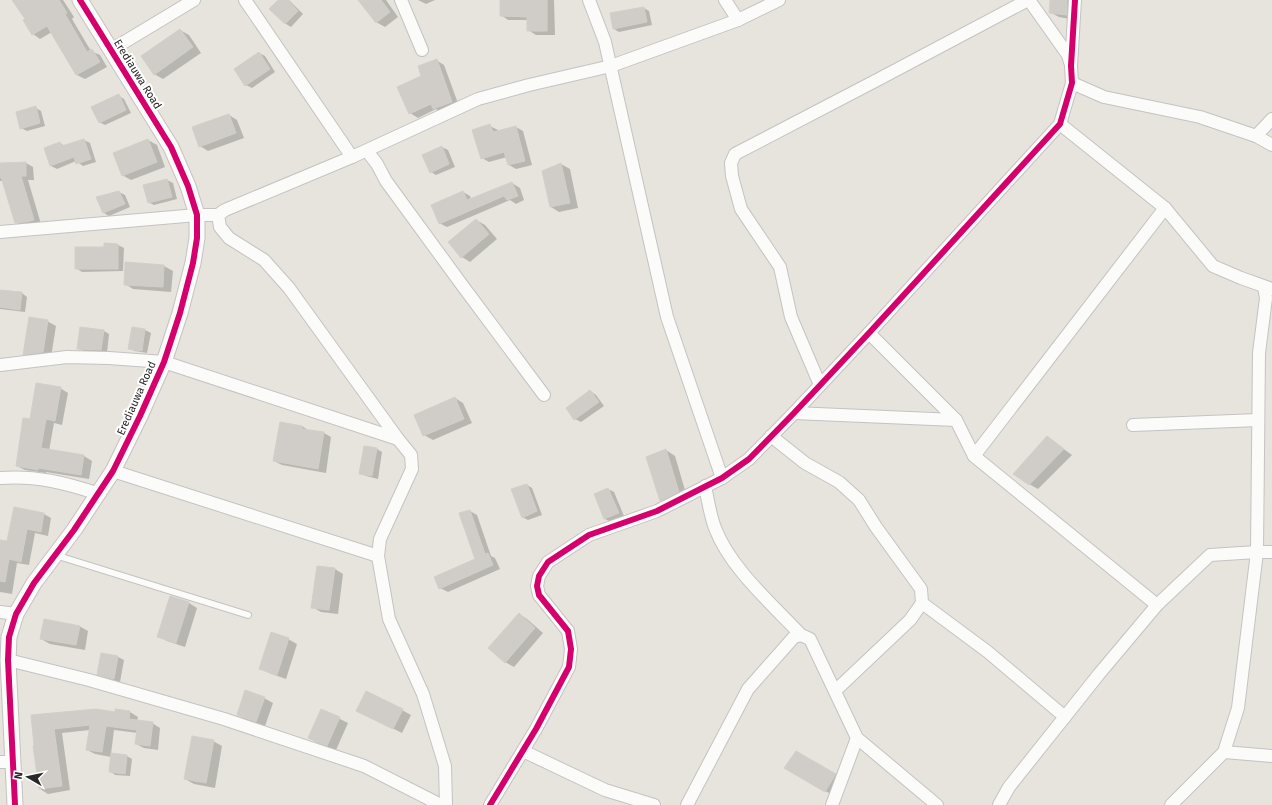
<svg xmlns="http://www.w3.org/2000/svg" width="1272" height="805" font-family="'Fira Sans',sans-serif">
<style>
.shadow{fill:#0003}
.building{fill:#d0cdc8;stroke:#d2cfc9}
.lines{fill:none;stroke-linecap:round;stroke-linejoin:round}
.service-casing{stroke:#c4c3c3;stroke-width:8}
.minor-casing{stroke:#c4c3c3;stroke-width:14}
.tertiary-casing{stroke:#c4c3c3;stroke-width:17}
.service{stroke:#fbfbfa;stroke-width:6}
.minor{stroke:#fbfbfa;stroke-width:12}
.tertiary{stroke:#fbfbfa;stroke-width:15}
.cycleway-casing{stroke:#fff;stroke-width:8}
.cycleway{stroke:#d6006c;stroke-width:6}
.labels{text-anchor:middle;stroke-width:4;stroke-linejoin:round;paint-order:stroke}
.street-label{font-size:11px;fill:#282828;stroke:#fff}
</style>
<rect width="100%" height="100%" fill="#e7e4dd"/>
<g class="shadow">
<path d="M13 0H63L74 17 72 19 91 51 100 55 107 67 85 79 77 75 52 32 40 39 33 34 26 19Z"/>
<path d="M280 0H289L303 14 291 27 286 24 271 9Z"/>
<path d="M360 0H386L398 17 385 27 376 22Z"/>
<path d="M418 0H435L426 4Z"/>
<path d="M501 0H554L555 35H536L528 30V20H508L501 15Z"/>
<path d="M1051 0H1079L1075 20 1059 17 1050 12Z"/>
<path d="M644 8 649 11 652 25 619 32 614 29Z"/>
<path d="M180 30 189 35 201 53 163 79 154 74Z"/>
<path d="M259 53 265 56 275 72 252 88 246 85Z"/>
<path d="M436 60 444 65 459 106 442 113 436 109 418 118 410 113 422 76Z"/>
<path d="M119 96 124 99 131 113 105 125 99 122Z"/>
<path d="M36 108 41 111 45 126 27 131 21 128Z"/>
<path d="M229 115 237 120 244 138 208 151 200 146Z"/>
<path d="M490 126 498 130V132L516 127 523 131 532 165 516 169 509 165 507 157 489 162 482 158Z"/>
<path d="M84 140 90 143 96 162 83 166 76 161 57 169 51 166 60 143 65 146Z"/>
<path d="M148 140 157 145 165 167 131 180 122 175 114 153Z"/>
<path d="M442 147 448 150 455 167 436 175 431 172Z"/>
<path d="M26 163 33 167 34 180H28L41 224 24 227 16 222 4 181H0V164Z"/>
<path d="M561 164 570 169 578 208 559 212 551 207Z"/>
<path d="M167 180 173 183 177 199 154 205 148 202Z"/>
<path d="M512 183 520 188 524 200 516 204 510 200 447 227 439 223 463 192 470 196 471 199Z"/>
<path d="M119 192 125 195 130 207 109 216 104 213 97 197Z"/>
<path d="M476 220 485 225 497 239 470 262 462 257Z"/>
<path d="M118 245 124 248 123 271 82 272 76 268Z"/>
<path d="M126 263 164 266 173 271 171 292 133 289 125 284Z"/>
<path d="M0 291 22 293 27 297 25 312 0 309Z"/>
<path d="M47 321 56 326 51 357 33 359 24 354Z"/>
<path d="M132 328 145 330 151 333 147 353 135 351 129 348Z"/>
<path d="M104 331 109 334 107 353 84 351 78 348Z"/>
<path d="M60 388 68 393 62 425 54 423 49 451 84 456 92 461 89 479 46 472V473L25 470 17 466 30 420Z"/>
<path d="M590 391 596 395 604 406 581 422 575 419 567 408Z"/>
<path d="M455 398 463 403 472 423 433 440 424 435Z"/>
<path d="M302 426 309 431 324 433 331 437 326 473 282 465 274 461Z"/>
<path d="M1047 437 1072 455 1038 489 1029 484Z"/>
<path d="M377 449 382 452 378 479 366 476 360 473Z"/>
<path d="M666 450 675 456 687 497 669 505 661 500Z"/>
<path d="M527 485 532 488 542 515 528 520 522 517Z"/>
<path d="M608 489 614 492 624 516 611 522 605 519Z"/>
<path d="M470 511 477 515 491 556 495 558 500 569 448 592 440 588 476 559Z"/>
<path d="M44 514 51 518 48 536 35 533 29 565 17 563 12 594 0 592V541L8 542Z"/>
<path d="M335 569 343 574 338 614 321 612 312 607Z"/>
<path d="M189 603 197 608 185 647 167 641 158 636Z"/>
<path d="M519 614 527 619 543 633 514 667 505 662Z"/>
<path d="M79 626 88 631 85 650 50 644 41 639Z"/>
<path d="M288 639 297 644 286 679 269 673 260 668Z"/>
<path d="M102 654 118 657 124 660 120 682 104 677 99 674Z"/>
<path d="M264 698 273 703 265 726 247 720 238 715Z"/>
<path d="M322 710 348 723 336 750 318 743 309 738Z"/>
<path d="M402 710 411 715 402 733 366 715Z"/>
<path d="M130 712 138 717 137 721 152 723 160 728 158 750 144 748 136 744 138 733 114 730 111 754 127 756 132 759 130 776 115 775 110 771 111 757 95 754 87 750 90 730 62 733 70 790 48 794 40 789 32 716Z"/>
<path d="M213 741 222 746 215 788 194 784 185 779Z"/>
<path d="M796 752 844 780 834 796 786 768Z"/>
</g>
<g class="building">
<path d="M12 0H59L67 13 65 14 87 52 92 49 100 62 76 75 47 26 32 35 23 20 25 19Z"/>
<path d="M278 0H288L298 11 285 24 269 9Z"/>
<path d="M358 0H381L390 12 376 23Z"/>
<path d="M500 0H547V31H527V17L500 16Z"/>
<path d="M1050 0H1067V15L1049 13Z"/>
<path d="M644 7 647 22 613 29 610 13Z"/>
<path d="M180 29 193 47 154 75 141 56Z"/>
<path d="M259 52 270 69 245 86 234 69Z"/>
<path d="M437 59 452 102 433 109 431 104 409 114 397 87 421 76 418 66Z"/>
<path d="M119 94 126 110 99 123 91 107Z"/>
<path d="M36 106 40 123 20 129 16 112Z"/>
<path d="M229 114 236 133 199 147 192 127Z"/>
<path d="M490 124 493 132 516 126 525 161 508 165 504 152 481 159 472 130Z"/>
<path d="M84 139 91 159 76 164 74 157 50 166 44 148 60 142 62 146Z"/>
<path d="M148 139 157 162 122 176 113 153Z"/>
<path d="M442 146 449 164 430 173 422 155Z"/>
<path d="M26 162V176H21L34 220 25 222 15 223 1 177H0V163Z"/>
<path d="M561 163 570 203 550 207 542 171Z"/>
<path d="M167 179 172 197 148 203 143 185Z"/>
<path d="M512 182 518 196 507 200 504 196 439 224 431 205 463 191 467 200Z"/>
<path d="M119 191 125 204 103 213 96 197Z"/>
<path d="M476 219 489 234 461 258 448 242Z"/>
<path d="M104 243 118 244V269H75V247H104Z"/>
<path d="M125 262 164 265 163 287 124 285Z"/>
<path d="M0 290 22 292 20 310 0 307Z"/>
<path d="M29 317 48 320 43 352 23 355Z"/>
<path d="M80 327 104 330 101 350 77 349Z"/>
<path d="M132 327 145 329 142 351 128 349Z"/>
<path d="M36 383 61 387 55 421 46 419 41 448 84 455 81 475 38 468V470L16 466 23 418 30 419Z"/>
<path d="M590 390 599 402 574 420 566 408Z"/>
<path d="M455 397 464 419 423 436 414 415Z"/>
<path d="M280 422 302 426V429L324 432 318 469 273 461Z"/>
<path d="M1047 436 1064 449 1029 485 1013 474Z"/>
<path d="M364 446 377 448 372 476 359 474Z"/>
<path d="M666 449 679 492 660 501 646 457Z"/>
<path d="M527 484 537 511 522 518 511 489Z"/>
<path d="M608 488 619 513 604 519 594 494Z"/>
<path d="M14 507 44 513 41 532 27 529 21 562 9 559 5 582 0 581V540L7 541Z"/>
<path d="M470 510 485 554 488 553 493 565 439 589 434 577 475 559 459 513Z"/>
<path d="M317 566 335 568 329 610 311 608Z"/>
<path d="M170 596 189 602 176 643 157 637Z"/>
<path d="M519 613 535 628 505 663 488 648Z"/>
<path d="M44 619 80 626 76 645 40 639Z"/>
<path d="M271 632 289 638 277 675 259 669Z"/>
<path d="M101 653 118 656 114 679 97 675Z"/>
<path d="M245 690 265 697 256 722 237 715Z"/>
<path d="M366 691 403 709 393 729 356 711Z"/>
<path d="M96 709 115 712V709L130 711 129 719 153 722 150 746 135 744 137 730 106 726 102 752 86 750 90 725 54 729 62 786 39 789 33 746H34L31 715Z"/>
<path d="M321 709 340 717 327 746 308 738Z"/>
<path d="M192 736 214 740 206 783 184 779Z"/>
<path d="M796 751 836 774 825 792 784 768Z"/>
<path d="M111 753 127 755 125 774 109 772Z"/>
</g>
<g class="lines">
<g class="service-casing">
<path id="service" d="M55 555 248 615"/>
</g>
<g class="minor-casing">
<g id="minor">
<path d="M245 0 352 157"/>
<path d="M401 0 422 50"/>
<path d="M589 0 605 42 667 317 722 478"/>
<path d="M725 0 738 20"/>
<path d="M1029 0 1068 55 1070 62"/>
<path d="M111 50 194 0"/>
<path d="M1072 83 1104 97 1200 117 1256 136 1272 145"/>
<path d="M1060 124 1165 208 1213 266 1241 278 1272 289"/>
<path d="M1256 136 1272 119"/>
<path d="M367 151 377 164 386 181 462 285 544 395"/>
<path d="M218 215 220 227 229 238 264 260 289 288 398 439 411 455 412 469 380 539 378 556 389 619 423 694 445 766 446 805"/>
<path d="M0 232 197 215H218L225 210 352 157 478 99 529 85 611 66 738 20 779 0"/>
<path d="M869 333 956 420 974 456 1157 605"/>
<path d="M0 365 67 357 109 358 164 362 398 439"/>
<path d="M820 385 791 317 780 267 741 209 732 176 731 163 735 154 879 79 1028 0"/>
<path d="M794 413 956 420"/>
<path d="M1133 425 1258 420"/>
<path d="M771 436 805 463 839 482 859 500 876 527 921 589 922 603 910 620 835 691"/>
<path d="M974 456 1165 208"/>
<path d="M113 471 378 556"/>
<path d="M0 478C35 475 66 483 99 494"/>
<path d="M705 486C708 500 710 515 715 528 730 568 772 604 801 635L810 639 857 738 937 805"/>
<path d="M922 603 988 652 1065 717"/>
<path d="M0 612 16 614"/>
<path d="M8 660 89 680 224 719 364 766 441 805"/>
<path d="M523 751 605 790 654 805"/>
<path d="M1224 752 1272 756"/>
<path d="M0 762H13"/>
<path d="M490 805 536 729 569 667 571 649 568 631 539 595 537 586 539 576 548 562 589 535 657 511 722 478 749 459 794 413 869 333 1060 124 1072 83 1071 66 1075 0"/>
<path d="M687 805 748 689 794 637 801 635"/>
<path d="M832 805 857 738"/>
<path d="M999 805 1009 787 1099 674 1157 605 1210 555 1257 552H1272"/>
<path d="M1171 805 1224 752 1238 708 1257 552 1259 353 1266 298 1264 287"/>
</g>
</g>
<g class="tertiary-casing">
<path id="tertiary" d="M15 805 8 660 9 637 16 614 34 583 74 530 113 471 140 416 164 362 180 313 193 263 197 238V215L188 186 171 147 80 0"/>
</g>
<use href="#service" class="service"/>
<use href="#minor" class="minor"/>
<use href="#tertiary" class="tertiary"/>
<g class="cycleway-casing">
<g id="cycleway">
<path d="M15 805 8 660 9 637 16 614 34 583 74 530 113 471 140 416 164 362 180 313 193 263 197 238V215L188 186 171 147 80 0"/>
<path d="M490 805 536 729 569 667 571 649 568 631 539 595 537 586 539 576 548 562 589 535 657 511 722 478 749 459 794 413 869 333 1060 124 1072 83 1071 66 1075 0"/>
</g>
</g>
<use href="#cycleway" class="cycleway"/>
</g>
<g class="labels">
<g class="street-label">
<text transform="translate(138 74) rotate(58)" y="4">Erediauwa Road</text>
<text transform="translate(136 398) rotate(-66)" y="4">Erediauwa Road</text>
</g>
</g>
<g transform="translate(28 777) rotate(279)" stroke="#ffffff" stroke-width="3" paint-order="stroke">
<path d="M0-3L7 15L0 10L-7 15Z" fill="#282828"/>
<text y="-6" font-size="11" font-weight="bold" text-anchor="middle" fill="#282828">N</text>
</g>
</svg>
